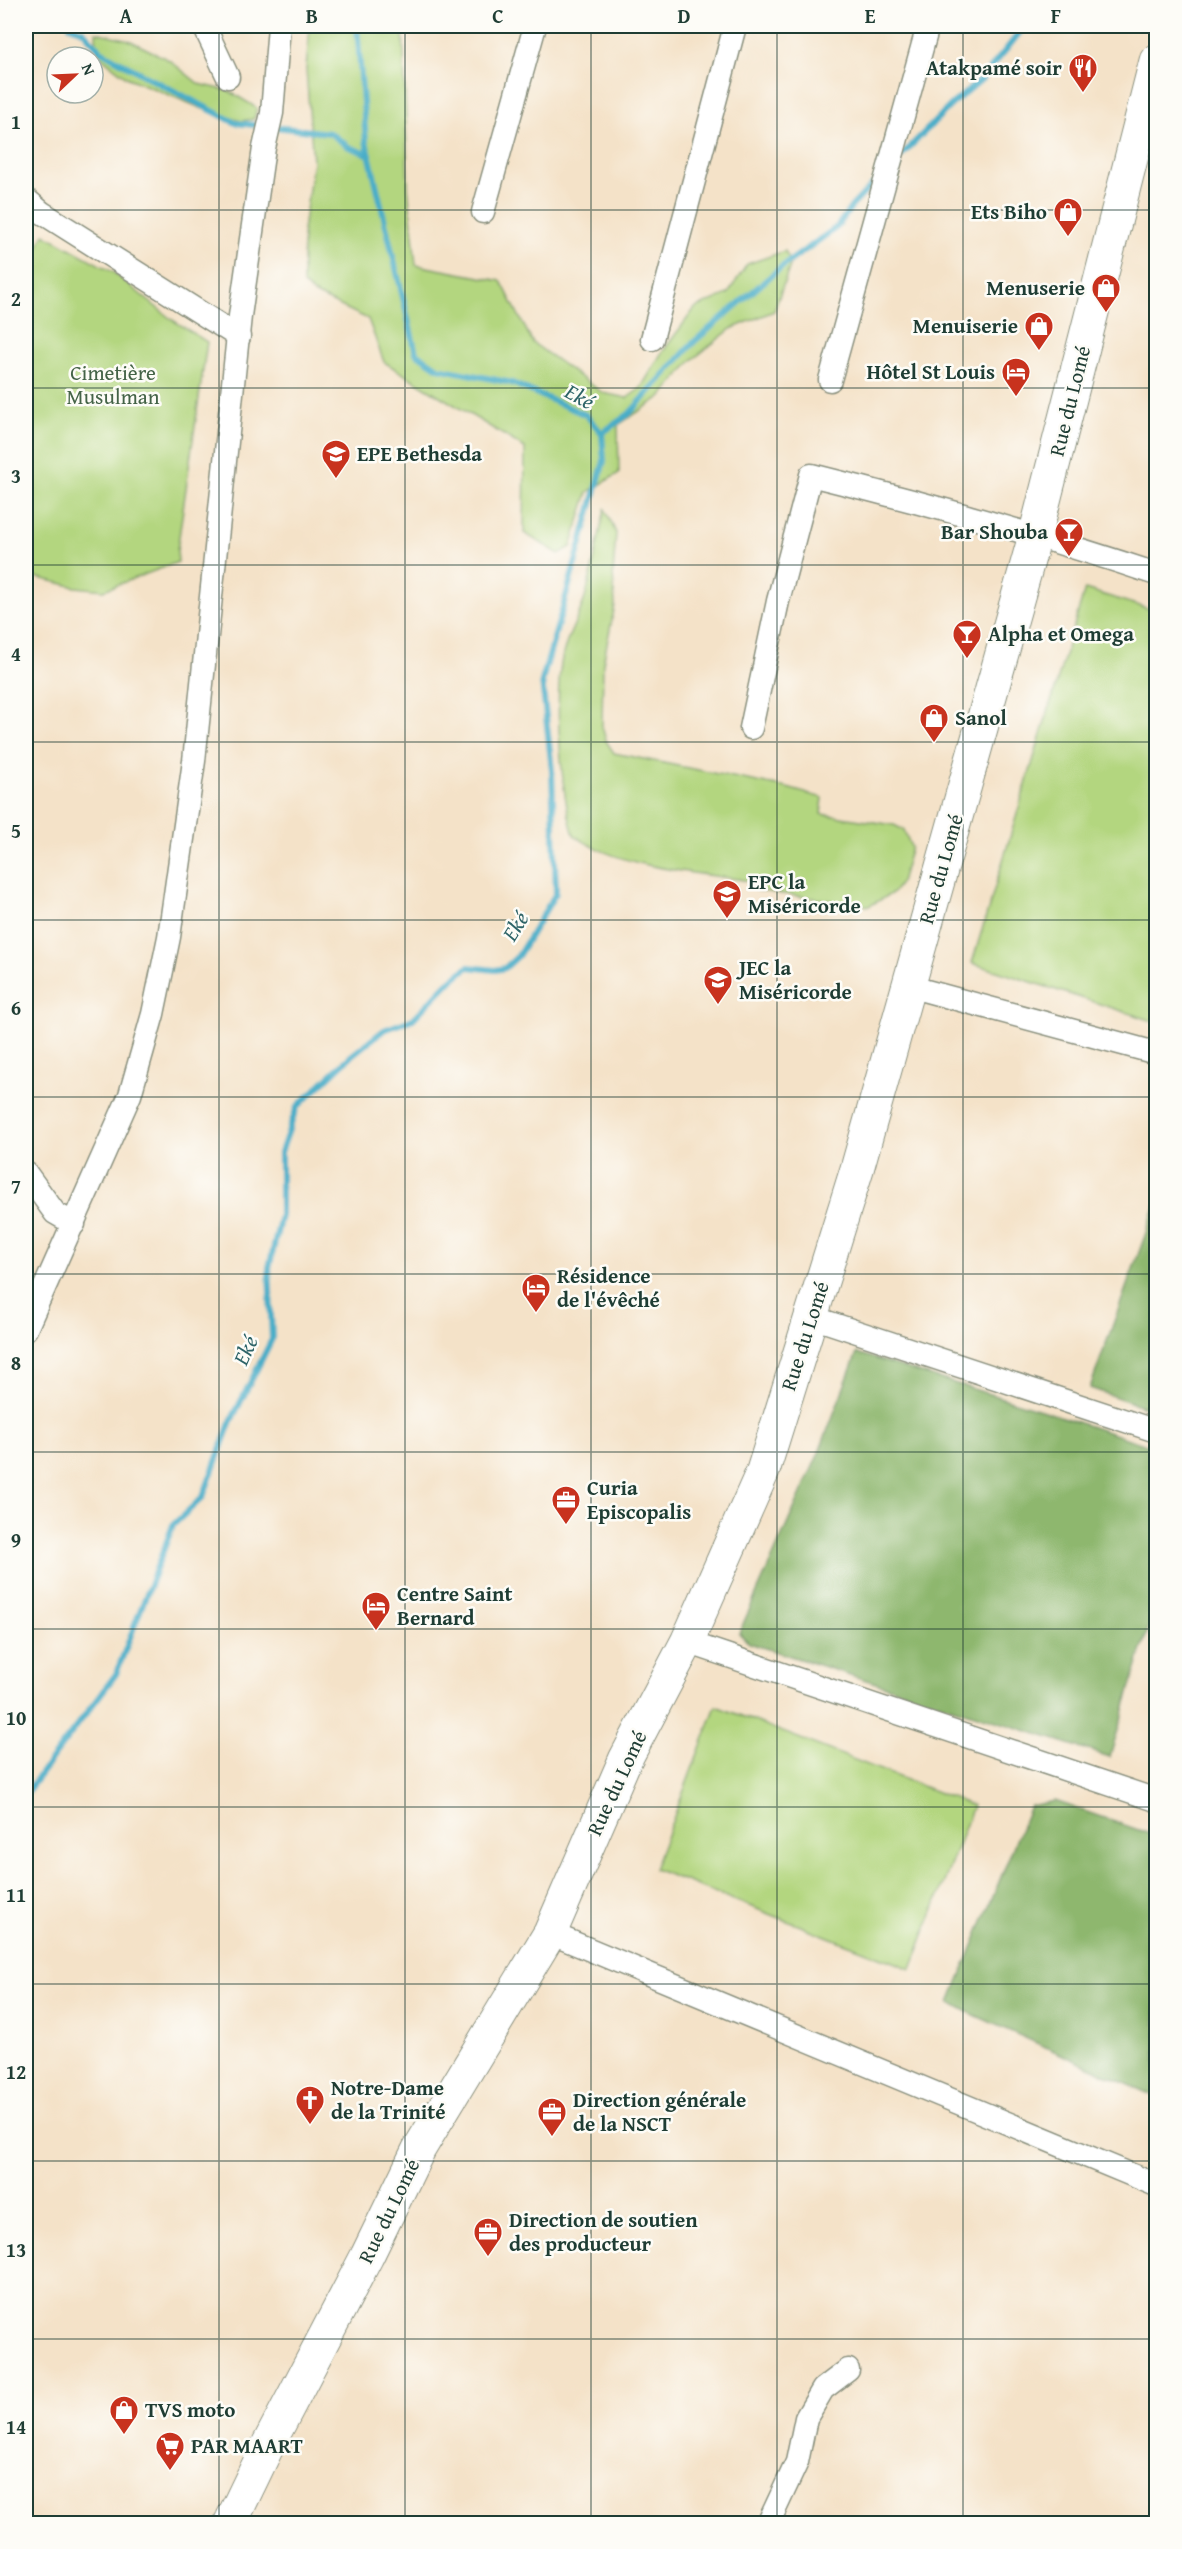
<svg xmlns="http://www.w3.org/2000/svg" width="1182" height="2549" font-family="'Gentium Book Plus',serif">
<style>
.green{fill:#b3d67f;stroke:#698a5a;stroke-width:1.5}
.forest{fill:#8eb76e;stroke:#567a51;stroke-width:1.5}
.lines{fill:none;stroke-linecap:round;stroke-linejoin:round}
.stream{stroke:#49adc8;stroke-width:6}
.minor-casing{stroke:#8a907e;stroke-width:25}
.primary-casing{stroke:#8a907e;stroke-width:35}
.minor{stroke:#fff;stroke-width:22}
.primary{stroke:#fff;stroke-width:33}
.grid{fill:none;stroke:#1f3d34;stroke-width:1.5;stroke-opacity:0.55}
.labels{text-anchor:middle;stroke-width:5;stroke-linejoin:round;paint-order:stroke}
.poi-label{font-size:21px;font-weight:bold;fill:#1f3d34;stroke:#fdfcf7;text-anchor:start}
.park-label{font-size:21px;fill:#446347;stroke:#fdfcf7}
.street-label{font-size:21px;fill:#1f3d34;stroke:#fdfcf7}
.water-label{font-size:22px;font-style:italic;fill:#2e6468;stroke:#fdfcf7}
.neatline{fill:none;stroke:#1f3d34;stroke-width:2}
.grid-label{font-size:20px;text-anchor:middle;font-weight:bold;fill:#1f3d34}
</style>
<rect width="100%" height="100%" fill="#fdfcf7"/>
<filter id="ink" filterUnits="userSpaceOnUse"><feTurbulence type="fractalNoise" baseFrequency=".0167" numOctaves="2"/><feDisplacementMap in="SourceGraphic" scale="12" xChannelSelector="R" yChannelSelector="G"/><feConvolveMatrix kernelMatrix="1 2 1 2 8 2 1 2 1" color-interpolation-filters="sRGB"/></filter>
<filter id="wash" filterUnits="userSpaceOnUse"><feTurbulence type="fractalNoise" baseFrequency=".008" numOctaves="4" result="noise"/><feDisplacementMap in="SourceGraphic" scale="24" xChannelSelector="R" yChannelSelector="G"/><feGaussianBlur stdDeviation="1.35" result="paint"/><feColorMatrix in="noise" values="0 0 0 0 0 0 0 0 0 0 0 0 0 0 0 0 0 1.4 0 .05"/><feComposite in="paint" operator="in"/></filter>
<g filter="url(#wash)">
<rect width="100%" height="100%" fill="#f4e2c8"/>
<g class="green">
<path d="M310 26H403L408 186 416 265 501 281 533 343 603 393 627 398 641 388 661 354 695 308 728 294 747 264 785 251 791 263 774 311 731 329 692 360 661 397 618 425 619 473 588 492 571 547 559 554 524 533 525 448 384 362 368 319 313 293 303 284V230L313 162 306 69Z"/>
<path d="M96 32 129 40 169 60 199 84 229 91 257 108 254 119 241 121 213 113 128 78 97 54Z"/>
<path d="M44 234 113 272 171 319 207 342 177 551 178 562 104 590 76 587 26 575V272Z"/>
<path d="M605 509 616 533 613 574 615 605 603 663 602 726 606 741 614 753 787 788 823 798 821 814 894 825 904 830 911 847 901 882 893 893 869 906 755 890V882C698 872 622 870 574 835 561 796 553 694 563 654 568 634 579 617 585 598 593 569 598 539 605 509Z"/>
<path d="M1085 589 1156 611V1022L972 963Z"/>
<path d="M716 1706 973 1806 911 1969 654 1869Z"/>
</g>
<g class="forest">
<path d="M1156 1205V1411L1090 1388Z"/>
<path d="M857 1353 1041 1410 1156 1448V1602L1110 1757 749 1643 739 1633 818 1455Z"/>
<path d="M1055 1801 1156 1836V2097L970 2013 950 2002 1030 1806Z"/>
</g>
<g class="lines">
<g class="stream">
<path d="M70 26 83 31 101 51 149 78 236 123 330 133 349 147 370 155"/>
<path d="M900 157 951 105 983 78 1025 26"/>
<path d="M602 433 629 414 695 341 779 269 837 227 852 206 876 181"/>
<path d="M26 1793 116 1674 173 1525 203 1497 230 1423 272 1339 269 1268 281 1215V1152L297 1107 352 1055 384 1030 413 1019 448 983 468 967 495 970 505 968 518 956 556 893 552 770 542 681 604 461 602 433 586 415 512 383 438 368 416 353 366 141 357 26"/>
</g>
</g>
</g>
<g filter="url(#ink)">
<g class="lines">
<g class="minor-casing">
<g id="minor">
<path d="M204 26 228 77"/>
<path d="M26 199 41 212 239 337"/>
<path d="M483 212 535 26"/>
<path d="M652 339 735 26"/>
<path d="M830 380 928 26"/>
<path d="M751 728 778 601 811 475C928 504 1043 536 1156 574"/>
<path d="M908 986 1156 1053"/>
<path d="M26 1173 55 1213 74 1224"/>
<path d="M812 1317 1156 1431"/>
<path d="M26 1329 130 1095 153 1014 169 937 194 761 240 316 264 148 272 113 279 26"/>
<path d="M687 1642 1156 1800"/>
<path d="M550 1933 1156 2185"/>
<path d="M768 2524 797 2462 806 2418 823 2389 848 2370"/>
</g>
</g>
<g class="primary-casing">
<path id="primary" d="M230 2524 267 2447 367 2256 419 2149 550 1933 625 1760 687 1642 763 1471 857 1169 1035 536 1156 61"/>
</g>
<use href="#minor" class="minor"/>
<use href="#primary" class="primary"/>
</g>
</g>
<path class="grid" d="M219 26V2524M405 26V2524M591 26V2524M777 26V2524M963 26V2524M26 210H1156M26 388H1156M26 565H1156M26 742H1156M26 920H1156M26 1097H1156M26 1274H1156M26 1452H1156M26 1629H1156M26 1807H1156M26 1984H1156M26 2161H1156M26 2339H1156"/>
<defs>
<g id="restaurant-pin" transform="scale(1.5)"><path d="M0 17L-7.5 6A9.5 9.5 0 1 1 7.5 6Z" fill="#c8321e" stroke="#fdfcf7"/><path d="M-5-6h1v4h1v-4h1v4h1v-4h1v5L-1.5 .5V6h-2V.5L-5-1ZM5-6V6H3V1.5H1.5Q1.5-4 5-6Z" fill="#fff"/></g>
<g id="shop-pin" transform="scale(1.5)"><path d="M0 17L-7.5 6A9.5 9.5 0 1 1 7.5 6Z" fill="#c8321e" stroke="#fdfcf7"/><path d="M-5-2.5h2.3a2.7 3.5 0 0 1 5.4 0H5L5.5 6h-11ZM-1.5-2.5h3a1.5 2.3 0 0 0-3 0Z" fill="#fff"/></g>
<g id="hotel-pin" transform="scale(1.5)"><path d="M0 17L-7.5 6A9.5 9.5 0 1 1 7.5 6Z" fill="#c8321e" stroke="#fdfcf7"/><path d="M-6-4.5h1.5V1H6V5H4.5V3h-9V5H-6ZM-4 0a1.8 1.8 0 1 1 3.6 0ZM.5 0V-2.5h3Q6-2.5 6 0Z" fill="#fff"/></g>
<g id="school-pin" transform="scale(1.5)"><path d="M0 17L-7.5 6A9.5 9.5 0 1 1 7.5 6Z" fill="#c8321e" stroke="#fdfcf7"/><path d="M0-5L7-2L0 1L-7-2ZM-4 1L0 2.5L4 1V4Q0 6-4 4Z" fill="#fff"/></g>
<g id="bar-pin" transform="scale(1.5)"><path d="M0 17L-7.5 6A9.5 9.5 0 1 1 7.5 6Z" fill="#c8321e" stroke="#fdfcf7"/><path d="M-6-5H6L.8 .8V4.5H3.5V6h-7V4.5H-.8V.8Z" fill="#fff"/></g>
<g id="office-pin" transform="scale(1.5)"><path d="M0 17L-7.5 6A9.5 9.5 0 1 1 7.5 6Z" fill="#c8321e" stroke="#fdfcf7"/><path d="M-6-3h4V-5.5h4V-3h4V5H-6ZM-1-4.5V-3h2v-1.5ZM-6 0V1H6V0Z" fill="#fff"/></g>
<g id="church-pin" transform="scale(1.5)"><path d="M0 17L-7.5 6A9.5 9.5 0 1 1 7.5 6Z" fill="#c8321e" stroke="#fdfcf7"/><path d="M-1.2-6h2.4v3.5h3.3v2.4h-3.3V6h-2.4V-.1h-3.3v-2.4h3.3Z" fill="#fff"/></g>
<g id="supermarket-pin" transform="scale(1.5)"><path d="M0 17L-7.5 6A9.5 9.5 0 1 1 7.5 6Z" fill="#c8321e" stroke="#fdfcf7"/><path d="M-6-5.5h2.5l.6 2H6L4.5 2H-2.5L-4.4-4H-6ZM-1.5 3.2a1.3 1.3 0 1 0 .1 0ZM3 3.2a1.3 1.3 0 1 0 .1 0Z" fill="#fff"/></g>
</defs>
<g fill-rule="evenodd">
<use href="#restaurant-pin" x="1083" y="68"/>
<use href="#shop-pin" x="1068" y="212"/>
<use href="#shop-pin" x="1106" y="288"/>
<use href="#shop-pin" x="1039" y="326"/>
<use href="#hotel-pin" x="1016" y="372"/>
<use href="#school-pin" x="336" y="454"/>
<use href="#bar-pin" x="1069" y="532"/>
<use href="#bar-pin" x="967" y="634"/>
<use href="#shop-pin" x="934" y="718"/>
<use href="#school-pin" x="727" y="894"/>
<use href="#school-pin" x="718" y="980"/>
<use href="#hotel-pin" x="536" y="1288"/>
<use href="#office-pin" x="566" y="1500"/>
<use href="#hotel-pin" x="376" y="1606"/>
<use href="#church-pin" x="310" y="2100"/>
<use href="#office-pin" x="552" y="2112"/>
<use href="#office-pin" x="488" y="2232"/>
<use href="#shop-pin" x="124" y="2410"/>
<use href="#supermarket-pin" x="170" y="2446"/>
</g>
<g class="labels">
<g class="poi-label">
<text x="1062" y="75" text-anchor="end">Atakpamé soir</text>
<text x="1047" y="219" text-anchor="end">Ets Biho</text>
<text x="1085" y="295" text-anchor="end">Menuserie</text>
<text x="1018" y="333" text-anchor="end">Menuiserie</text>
<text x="995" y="379" text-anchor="end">Hôtel St Louis</text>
<text x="357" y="461">EPE Bethesda</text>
<text x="1048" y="539" text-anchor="end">Bar Shouba</text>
<text x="988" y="641">Alpha et Omega</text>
<text x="955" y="725">Sanol</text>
<text x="748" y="889">EPC la<tspan x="748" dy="24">Miséricorde</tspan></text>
<text x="739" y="975">JEC la<tspan x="739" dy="24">Miséricorde</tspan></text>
<text x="557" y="1283">Résidence<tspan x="557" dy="24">de l'évêché</tspan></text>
<text x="587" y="1495">Curia<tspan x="587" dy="24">Episcopalis</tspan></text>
<text x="397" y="1601">Centre Saint<tspan x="397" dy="24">Bernard</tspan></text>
<text x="331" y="2095">Notre-Dame<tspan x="331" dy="24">de la Trinité</tspan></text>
<text x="573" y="2107">Direction générale<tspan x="573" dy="24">de la NSCT</tspan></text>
<text x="509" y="2227">Direction de soutien<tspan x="509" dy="24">des producteur</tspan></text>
<text x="145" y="2417">TVS moto</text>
<text x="191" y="2453">PAR MAART</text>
</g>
<g class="park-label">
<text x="113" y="380">Cimetière<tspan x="113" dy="24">Musulman</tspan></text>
</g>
<g class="street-label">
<text transform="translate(1070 401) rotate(-76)" y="7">Rue du Lomé</text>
<text transform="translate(941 869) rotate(-74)" y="7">Rue du Lomé</text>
<text transform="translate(805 1336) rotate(-72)" y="7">Rue du Lomé</text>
<text transform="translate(617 1783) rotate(-65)" y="7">Rue du Lomé</text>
<text transform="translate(389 2211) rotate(-64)" y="7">Rue du Lomé</text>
</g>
<g class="water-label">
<text transform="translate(580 396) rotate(29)" y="8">Eké</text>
<text transform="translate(515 926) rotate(-58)" y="8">Eké</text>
<text transform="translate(245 1350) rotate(-66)" y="8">Eké</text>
</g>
</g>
<rect width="1182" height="2549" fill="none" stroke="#fdfcf7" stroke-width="66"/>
<g transform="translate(75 75) rotate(67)"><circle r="28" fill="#fdfcf7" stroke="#a4b0a9" stroke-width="1.5"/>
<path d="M0-4.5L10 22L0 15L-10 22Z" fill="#c8321e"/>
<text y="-9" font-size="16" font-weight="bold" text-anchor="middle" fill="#1f3d34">N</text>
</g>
<rect x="33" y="33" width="1116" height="2483" class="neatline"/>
<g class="grid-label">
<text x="126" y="23">A</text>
<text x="312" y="23">B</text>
<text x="498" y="23">C</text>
<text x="684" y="23">D</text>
<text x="870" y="23">E</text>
<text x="1056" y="23">F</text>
<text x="16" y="129">1</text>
<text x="16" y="306">2</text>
<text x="16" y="483">3</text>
<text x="16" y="661">4</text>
<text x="16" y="838">5</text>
<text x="16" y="1015">6</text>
<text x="16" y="1193">7</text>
<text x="16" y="1370">8</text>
<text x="16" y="1547">9</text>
<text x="16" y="1725">10</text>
<text x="16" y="1902">11</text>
<text x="16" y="2079">12</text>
<text x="16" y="2257">13</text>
<text x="16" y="2434">14</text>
</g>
</svg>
